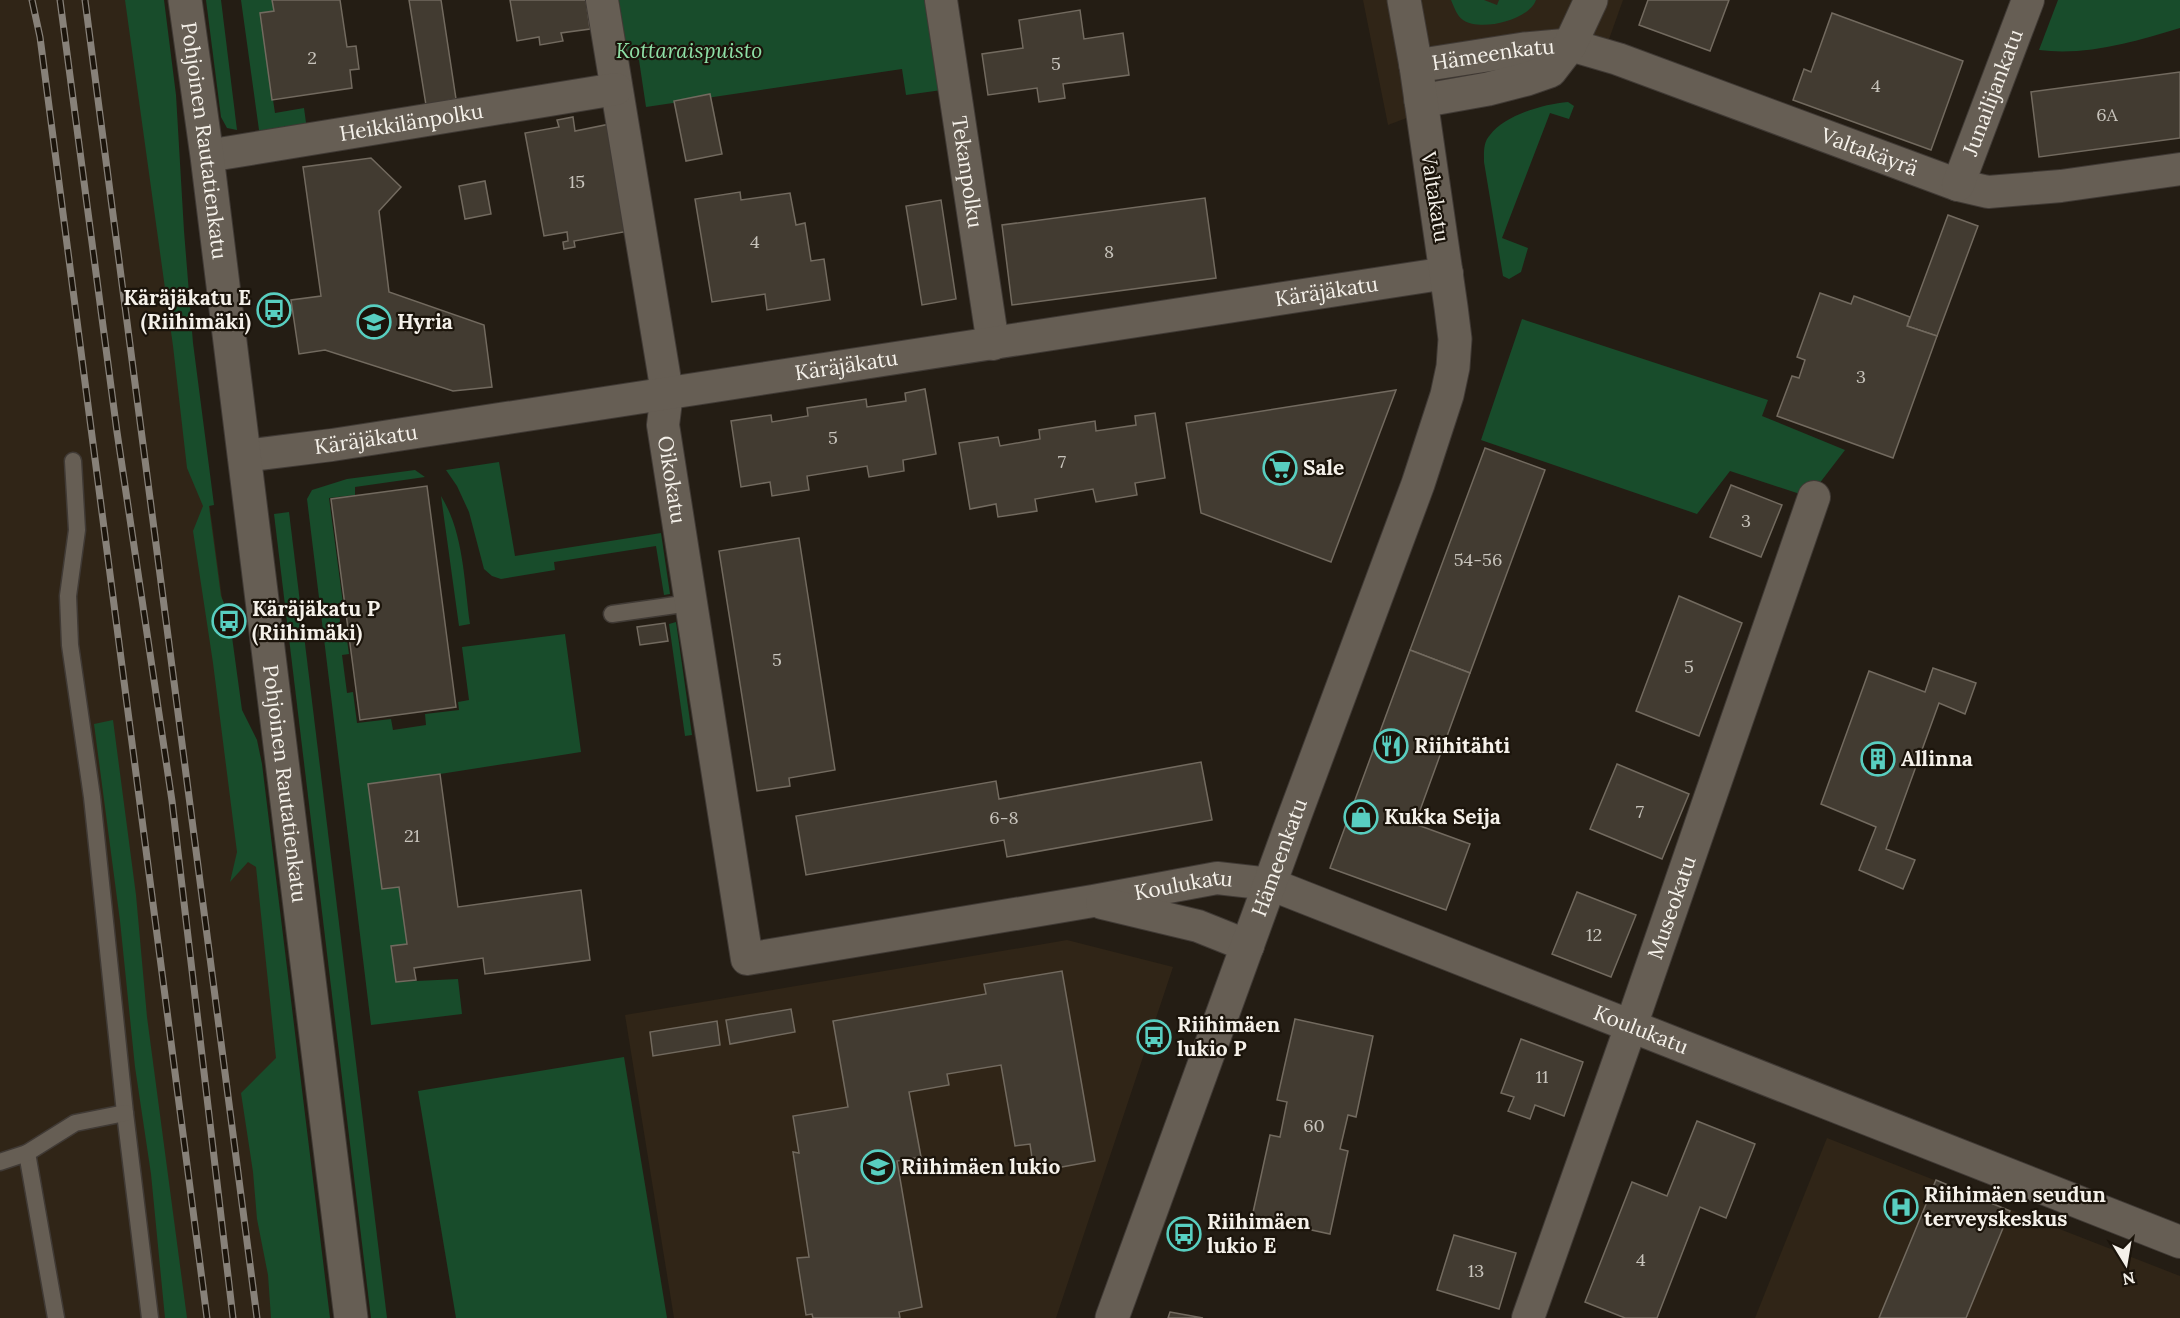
<svg xmlns="http://www.w3.org/2000/svg" width="2180" height="1318" font-family="Lora,serif">
<style>
.built{fill:#302517}
.green{fill:#184c2b}
.building{fill:#423b31;stroke:#726a5f;stroke-width:1.5}
.lines{fill:none;stroke-linecap:round;stroke-linejoin:round}
.service-casing{stroke:#403a35;stroke-width:19}
.minor-casing{stroke:#403a35;stroke-width:34}
.tertiary-casing{stroke:#403a35;stroke-width:35}
.service{stroke:#665e54;stroke-width:16}
.minor{stroke:#665e54;stroke-width:32}
.tertiary{stroke:#665e54;stroke-width:33}
.rail-casing{stroke:#878179;stroke-width:7}
.rail{stroke:#1b140b;stroke-width:4.5;stroke-dasharray:14;stroke-linecap:butt}
.labels{text-anchor:middle;stroke-width:4.5;stroke-linejoin:round;paint-order:stroke}
.number-label{font-size:18px;fill:#c8c4bc}
.park-label{font-size:21px;font-style:italic;fill:#8ee0a6;stroke:#1b140b}
.street-label{font-size:21px;fill:#f5f1ea;stroke:#1b140b}
.poi-label{font-size:21px;font-weight:bold;fill:#f5f1ea;stroke:#1b140b;text-anchor:start}
</style>
<rect width="100%" height="100%" fill="#241d14"/>
<g class="built">
<path d="M0 0H149L179 277 319 1318H0Z"/>
<path d="M1363 0H1623L1608 42 1388 125Z"/>
<path d="M1067 940 1173 967 1056 1318H674L625 1015Z"/>
<path d="M1827 1138 2180 1276V1318H1755Z"/>
</g>
<g class="green">
<path d="M125 0H164L176 95 184 231 193 343 214 505 209 506 221 596 229 615 242 710 257 740 262 764 330 1318H271L268 1275 257 1219 253 1172 241 1093 276 1058 256 867 248 862 230 882 237 852 213 663 193 531 203 506 187 468 173 346Z"/>
<path d="M206 0H221L237 130 227 128 221 117Z"/>
<path d="M241 0H272L274 11 260 14 275 113 304 108 307 130 264 137 259 130Z"/>
<path d="M619 0H928L942 90 906 95 902 69 646 107 639 60 624 53Z"/>
<path d="M1451 0H1484L1497 5 1499 0H1536C1529 20 1481 32 1463 20 1457 16 1454 7 1451 0Z"/>
<path d="M2058 0H2180V28C2135 42 2086 56 2039 50Z"/>
<path d="M1568 102 1574 106 1569 119 1550 113 1502 238 1528 248 1521 272 1509 279 1503 276 1484 162C1484 153 1483 142 1490 135 1505 115 1544 104 1568 102Z"/>
<path d="M1522 319 1768 400 1762 416 1845 450 1809 497 1730 471 1697 514 1481 440Z"/>
<path d="M499 462 515 556 661 533 670 594 664 595 656 546 554 562 555 570 501 579 492 576 484 569 469 512 457 486 446 470Z"/>
<path d="M415 470 425 477 355 487V495L329 498 344 611 339 612 342 640H347L349 654 342 655 347 693 353 692 357 723 391 719 393 730 426 725 425 714 459 710 458 702 469 700 462 647 565 634 581 752 440 774 382 889 399 887 407 944 391 947 396 982 458 979 462 1014 371 1025 307 499 312 490 347 479Z"/>
<path d="M441 496C464 533 464 582 470 624L459 626Z"/>
<path d="M289 512 387 1318H371L274 514Z"/>
<path d="M676 622 692 735 685 736 669 624Z"/>
<path d="M113 720 136 895 147 1017 187 1318H165L151 1174 135 1067 120 921 94 724Z"/>
<path d="M624 1057 667 1318H456L418 1091Z"/>
</g>
<g class="building">
<path d="M272 0H340L347 47 356 46 359 69 350 70 352 88 272 100 260 13 274 11Z"/>
<path d="M409 0H441L456 99 426 105Z"/>
<path d="M510 0H586L590 29 561 33 563 41 540 45 539 37 517 41Z"/>
<path d="M1648 0H1729L1710 51 1639 25Z"/>
<path d="M1080 10 1084 39 1123 33 1129 75 1063 84 1065 98 1039 102 1037 88 988 95 982 54 1023 48 1019 20Z"/>
<path d="M1832 13 1963 61 1931 150 1793 100 1804 69 1811 72Z"/>
<path d="M2180 72V138L2039 157 2031 92Z"/>
<path d="M710 94 722 154 686 161 674 101Z"/>
<path d="M573 117 575 131 610 124 629 231 574 241 575 247 564 249 563 242 568 241 567 232 544 236 525 133 559 127 557 120Z"/>
<path d="M371 158 401 187 379 211 389 292 484 325 492 387 453 391 325 350 299 354 291 300 321 296 303 167Z"/>
<path d="M485 181 491 214 465 219 459 186Z"/>
<path d="M740 192 741 200 790 193 796 225 805 223 811 261 824 259 830 300 767 310 765 294 712 302 695 199Z"/>
<path d="M1205 198 1216 278 1012 305 1002 225Z"/>
<path d="M941 200 956 299 922 305 906 206Z"/>
<path d="M1948 215 1978 226 1937 336 1907 326Z"/>
<path d="M1820 293 1851 304 1854 296 1910 317 1907 326 1937 336 1893 458 1777 416 1792 376 1799 378 1805 360 1797 357Z"/>
<path d="M925 389 936 454 903 460 904 471 869 477 867 466 807 476 809 490 772 496 770 482 741 487 731 421 771 415 772 422 808 416 807 408 866 399 867 407 906 401 905 393Z"/>
<path d="M1396 390 1331 562 1201 513 1186 423Z"/>
<path d="M1155 413 1165 478 1135 483 1137 495 1096 502 1093 489 1035 499 1037 511 998 517 996 504 970 509 959 443 998 437 1000 446 1040 439 1039 430 1095 421 1096 431 1136 425 1135 416Z"/>
<path d="M1485 448 1545 470 1470 673 1410 650Z"/>
<path d="M1731 485 1782 505 1761 557 1710 537Z"/>
<path d="M427 486 456 707 360 720 331 499Z"/>
<path d="M799 538 835 770 789 778 790 786 757 791 719 551Z"/>
<path d="M1679 596 1742 623 1699 736 1636 711Z"/>
<path d="M665 623 668 641 640 645 637 627Z"/>
<path d="M1410 650 1470 673 1415 824 1470 844 1446 910 1330 868Z"/>
<path d="M1933 668 1976 683 1965 714 1939 703 1886 849 1915 860 1903 889 1859 870 1876 827 1821 804 1869 671 1925 692Z"/>
<path d="M1201 762 1212 820 1007 857 1004 840 806 875 796 816 996 781 999 799Z"/>
<path d="M1617 764 1689 794 1662 859 1590 829Z"/>
<path d="M440 774 458 907 581 890 590 960 485 974 483 958 414 968 416 980 396 982 391 946 407 944 399 887 382 889 368 784Z"/>
<path d="M1577 892 1636 915 1611 977 1552 954Z"/>
<path d="M1062 971 1095 1161 1034 1172 1030 1144 1015 1146 1001 1065 947 1074 949 1085 909 1092 921 1157 897 1161 922 1307 899 1312 900 1318H813L812 1314 806 1315 797 1258 809 1257 793 1152 799 1153 793 1116 848 1107 833 1021 986 994 984 984Z"/>
<path d="M791 1009 795 1032 730 1044 726 1020Z"/>
<path d="M1295 1019 1373 1036 1356 1117 1348 1115 1340 1149 1348 1151 1330 1234 1252 1217 1270 1135 1280 1137 1287 1102 1277 1100Z"/>
<path d="M717 1021 720 1045 653 1056 650 1032Z"/>
<path d="M1521 1039 1583 1062 1564 1116 1535 1105 1530 1119 1508 1111 1514 1097 1501 1093Z"/>
<path d="M1697 1121 1755 1144 1726 1218 1700 1207 1657 1318H1625L1585 1302 1632 1182 1667 1196Z"/>
<path d="M1936 1180 2010 1211 1966 1318H1879Z"/>
<path d="M1454 1235 1516 1253 1499 1309 1437 1290Z"/>
<path d="M1170 1312 1203 1318H1168Z"/>
</g>
<g class="lines">
<g class="service-casing">
<g id="service">
<path d="M73 461 77 530 68 596 70 645 92 797 125 1113 150 1318"/>
<path d="M612 614 690 603"/>
<path d="M27 1153 56 1318"/>
<path d="M0 1162 27 1153 75 1123 125 1113"/>
</g>
</g>
<g class="minor-casing">
<g id="minor">
<path id="s1" d="M602 0 663 368 667 393 663 425 747 959 1093 901 1217 878 1270 884 2180 1242"/>
<path id="s2" d="M941 0 993 344"/>
<path id="s3" d="M1570 45 1618 59 1958 185 1988 192 2061 186 2180 169"/>
<path id="s4" d="M207 156 616 89"/>
<path id="s5" d="M1958 185 2028 0"/>
<path id="s6" d="M244 456 332 445 1447 273"/>
<path d="M1102 903 1198 926 1248 946"/>
<path id="s7" d="M1528 1318 1631 1026 1814 497"/>
</g>
</g>
<g class="tertiary-casing">
<g id="tertiary">
<path id="s8" d="M185 0 207 156 351 1318"/>
<path id="s9" d="M1416 66 1524 49 1570 45"/>
<path d="M1421 101 1488 89 1527 79 1550 71 1570 45 1591 0"/>
<path id="s10" d="M1112 1318 1289 831 1418 484 1447 395 1453 367 1455 339 1451 307 1416 66 1404 0"/>
</g>
</g>
<use href="#service" class="service"/>
<use href="#minor" class="minor"/>
<use href="#tertiary" class="tertiary"/>
<g class="rail-casing">
<g id="rail">
<path d="M32 0 40 37 207 1318"/>
<path d="M60 0 117 432 172 801 233 1318"/>
<path d="M85 0 257 1318"/>
</g>
</g>
<use href="#rail" class="rail"/>
</g>
<defs>
<g id="bus-ring" transform="scale(1.725)"><circle r="9.5" fill="#1b140b" stroke="#58cec0" stroke-width="1.5"/><path d="M-5-6H5V4H4V6H2V4H-2V6H-4V4H-5ZM-3.5-4V0h7V-4ZM-3.5 1.2v1.5H-2V1.2ZM2 1.2v1.5H3.5V1.2Z" fill="#58cec0"/></g>
<g id="school-ring" transform="scale(1.725)"><circle r="9.5" fill="#1b140b" stroke="#58cec0" stroke-width="1.5"/><path d="M0-5L7-2L0 1L-7-2ZM-4 1L0 2.5L4 1V4Q0 6-4 4Z" fill="#58cec0"/></g>
<g id="supermarket-ring" transform="scale(1.725)"><circle r="9.5" fill="#1b140b" stroke="#58cec0" stroke-width="1.5"/><path d="M-6-5.5h2.5l.6 2H6L4.5 2H-2.5L-4.4-4H-6ZM-1.5 3.2a1.3 1.3 0 1 0 .1 0ZM3 3.2a1.3 1.3 0 1 0 .1 0Z" fill="#58cec0"/></g>
<g id="restaurant-ring" transform="scale(1.725)"><circle r="9.5" fill="#1b140b" stroke="#58cec0" stroke-width="1.5"/><path d="M-5-6h1v4h1v-4h1v4h1v-4h1v5L-1.5 .5V6h-2V.5L-5-1ZM5-6V6H3V1.5H1.5Q1.5-4 5-6Z" fill="#58cec0"/></g>
<g id="building-ring" transform="scale(1.725)"><circle r="9.5" fill="#1b140b" stroke="#58cec0" stroke-width="1.5"/><path d="M-4-6H4V6H1V3H-1V6H-4ZM-2.5-4.3h1.7v1.8h-1.7ZM.8-4.3h1.7v1.8H.8ZM-2.5-1h1.7V.8h-1.7ZM.8-1h1.7V.8H.8Z" fill="#58cec0"/></g>
<g id="shop-ring" transform="scale(1.725)"><circle r="9.5" fill="#1b140b" stroke="#58cec0" stroke-width="1.5"/><path d="M-5-2.5h2.3a2.7 3.5 0 0 1 5.4 0H5L5.5 6h-11ZM-1.5-2.5h3a1.5 2.3 0 0 0-3 0Z" fill="#58cec0"/></g>
<g id="hospital-ring" transform="scale(1.725)"><circle r="9.5" fill="#1b140b" stroke="#58cec0" stroke-width="1.5"/><path d="M-5-5h3v3.5h4V-5h3V5h-3V1.5h-4V5h-3Z" fill="#58cec0"/></g>
</defs>
<g fill-rule="evenodd">
<use href="#bus-ring" x="274" y="310"/>
<use href="#school-ring" x="374" y="322"/>
<use href="#supermarket-ring" x="1280" y="468"/>
<use href="#bus-ring" x="229" y="621"/>
<use href="#restaurant-ring" x="1391" y="746"/>
<use href="#building-ring" x="1878" y="759"/>
<use href="#shop-ring" x="1361" y="817"/>
<use href="#bus-ring" x="1154" y="1037"/>
<use href="#school-ring" x="878" y="1167"/>
<use href="#hospital-ring" x="1901" y="1207"/>
<use href="#bus-ring" x="1184" y="1234"/>
</g>
<g class="labels">
<g class="number-label">
<text x="312" y="64">2</text>
<text x="1056" y="70">5</text>
<text x="1876" y="92">4</text>
<text x="2107" y="121">6A</text>
<text x="577" y="188">15</text>
<text x="755" y="248">4</text>
<text x="1109" y="258">8</text>
<text x="1861" y="383">3</text>
<text x="833" y="444">5</text>
<text x="1062" y="468">7</text>
<text x="1746" y="527">3</text>
<text x="1478" y="566">54-56</text>
<text x="777" y="666">5</text>
<text x="1689" y="673">5</text>
<text x="1640" y="818">7</text>
<text x="1004" y="824">6-8</text>
<text x="412" y="842">21</text>
<text x="1594" y="941">12</text>
<text x="1542" y="1083">11</text>
<text x="1314" y="1132">60</text>
<text x="1641" y="1266">4</text>
<text x="1476" y="1277">13</text>
</g>
<g class="park-label">
<text x="689" y="58">Kottaraispuisto</text>
</g>
<g class="street-label">
<text dy="7" stroke="none"><textPath href="#s9" startOffset="78">Hämeenkatu</textPath></text>
<text dy="7" stroke="none"><textPath href="#s5" startOffset="99">Junailijankatu</textPath></text>
<text dy="7" stroke="none"><textPath href="#s4" startOffset="207">Heikkilänpolku</textPath></text>
<text dy="7" stroke="none"><textPath href="#s8" startOffset="142">Pohjoinen Rautatienkatu</textPath></text>
<text dy="7" stroke="none"><textPath href="#s3" startOffset="318">Valtakäyrä</textPath></text>
<text dy="7" stroke="none"><textPath href="#s2" startOffset="174">Tekanpolku</textPath></text>
<text transform="translate(1435 197) rotate(81)" y="7">Valtakatu</text>
<text dy="7" stroke="none"><textPath href="#s6" startOffset="1095">Käräjäkatu</textPath></text>
<text dy="7" stroke="none"><textPath href="#s6" startOffset="609">Käräjäkatu</textPath></text>
<text dy="7" stroke="none"><textPath href="#s6" startOffset="123">Käräjäkatu</textPath></text>
<text dy="7" stroke="none"><textPath href="#s1" startOffset="486">Oikokatu</textPath></text>
<text dy="7" stroke="none"><textPath href="#s8" startOffset="790">Pohjoinen Rautatienkatu</textPath></text>
<text dy="7" stroke="none"><textPath href="#s10" startOffset="490">Hämeenkatu</textPath></text>
<text dy="7" stroke="none"><textPath href="#s1" startOffset="1414">Koulukatu</textPath></text>
<text dy="7" stroke="none"><textPath href="#s7" startOffset="435">Museokatu</textPath></text>
<text dy="7" stroke="none"><textPath href="#s1" startOffset="1900">Koulukatu</textPath></text>
</g>
<g class="poi-label">
<text x="251" y="305" text-anchor="end">Käräjäkatu E<tspan x="251" dy="24">(Riihimäki)</tspan></text>
<text x="397" y="329">Hyria</text>
<text x="1303" y="475">Sale</text>
<text x="252" y="616">Käräjäkatu P<tspan x="252" dy="24">(Riihimäki)</tspan></text>
<text x="1414" y="753">Riihitähti</text>
<text x="1901" y="766">Allinna</text>
<text x="1384" y="824">Kukka Seija</text>
<text x="1177" y="1032">Riihimäen<tspan x="1177" dy="24">lukio P</tspan></text>
<text x="901" y="1174">Riihimäen lukio</text>
<text x="1924" y="1202">Riihimäen seudun<tspan x="1924" dy="24">terveyskeskus</tspan></text>
<text x="1207" y="1229">Riihimäen<tspan x="1207" dy="24">lukio E</tspan></text>
</g>
</g>
<g transform="translate(2126 1264) rotate(169)" stroke="#1b140b" stroke-width="4.5" paint-order="stroke">
<path d="M0-4.5L10 22L0 15L-10 22Z" fill="#f5f1ea"/>
<text y="-9" font-size="16" font-weight="bold" text-anchor="middle" fill="#f5f1ea">N</text>
</g>
</svg>
